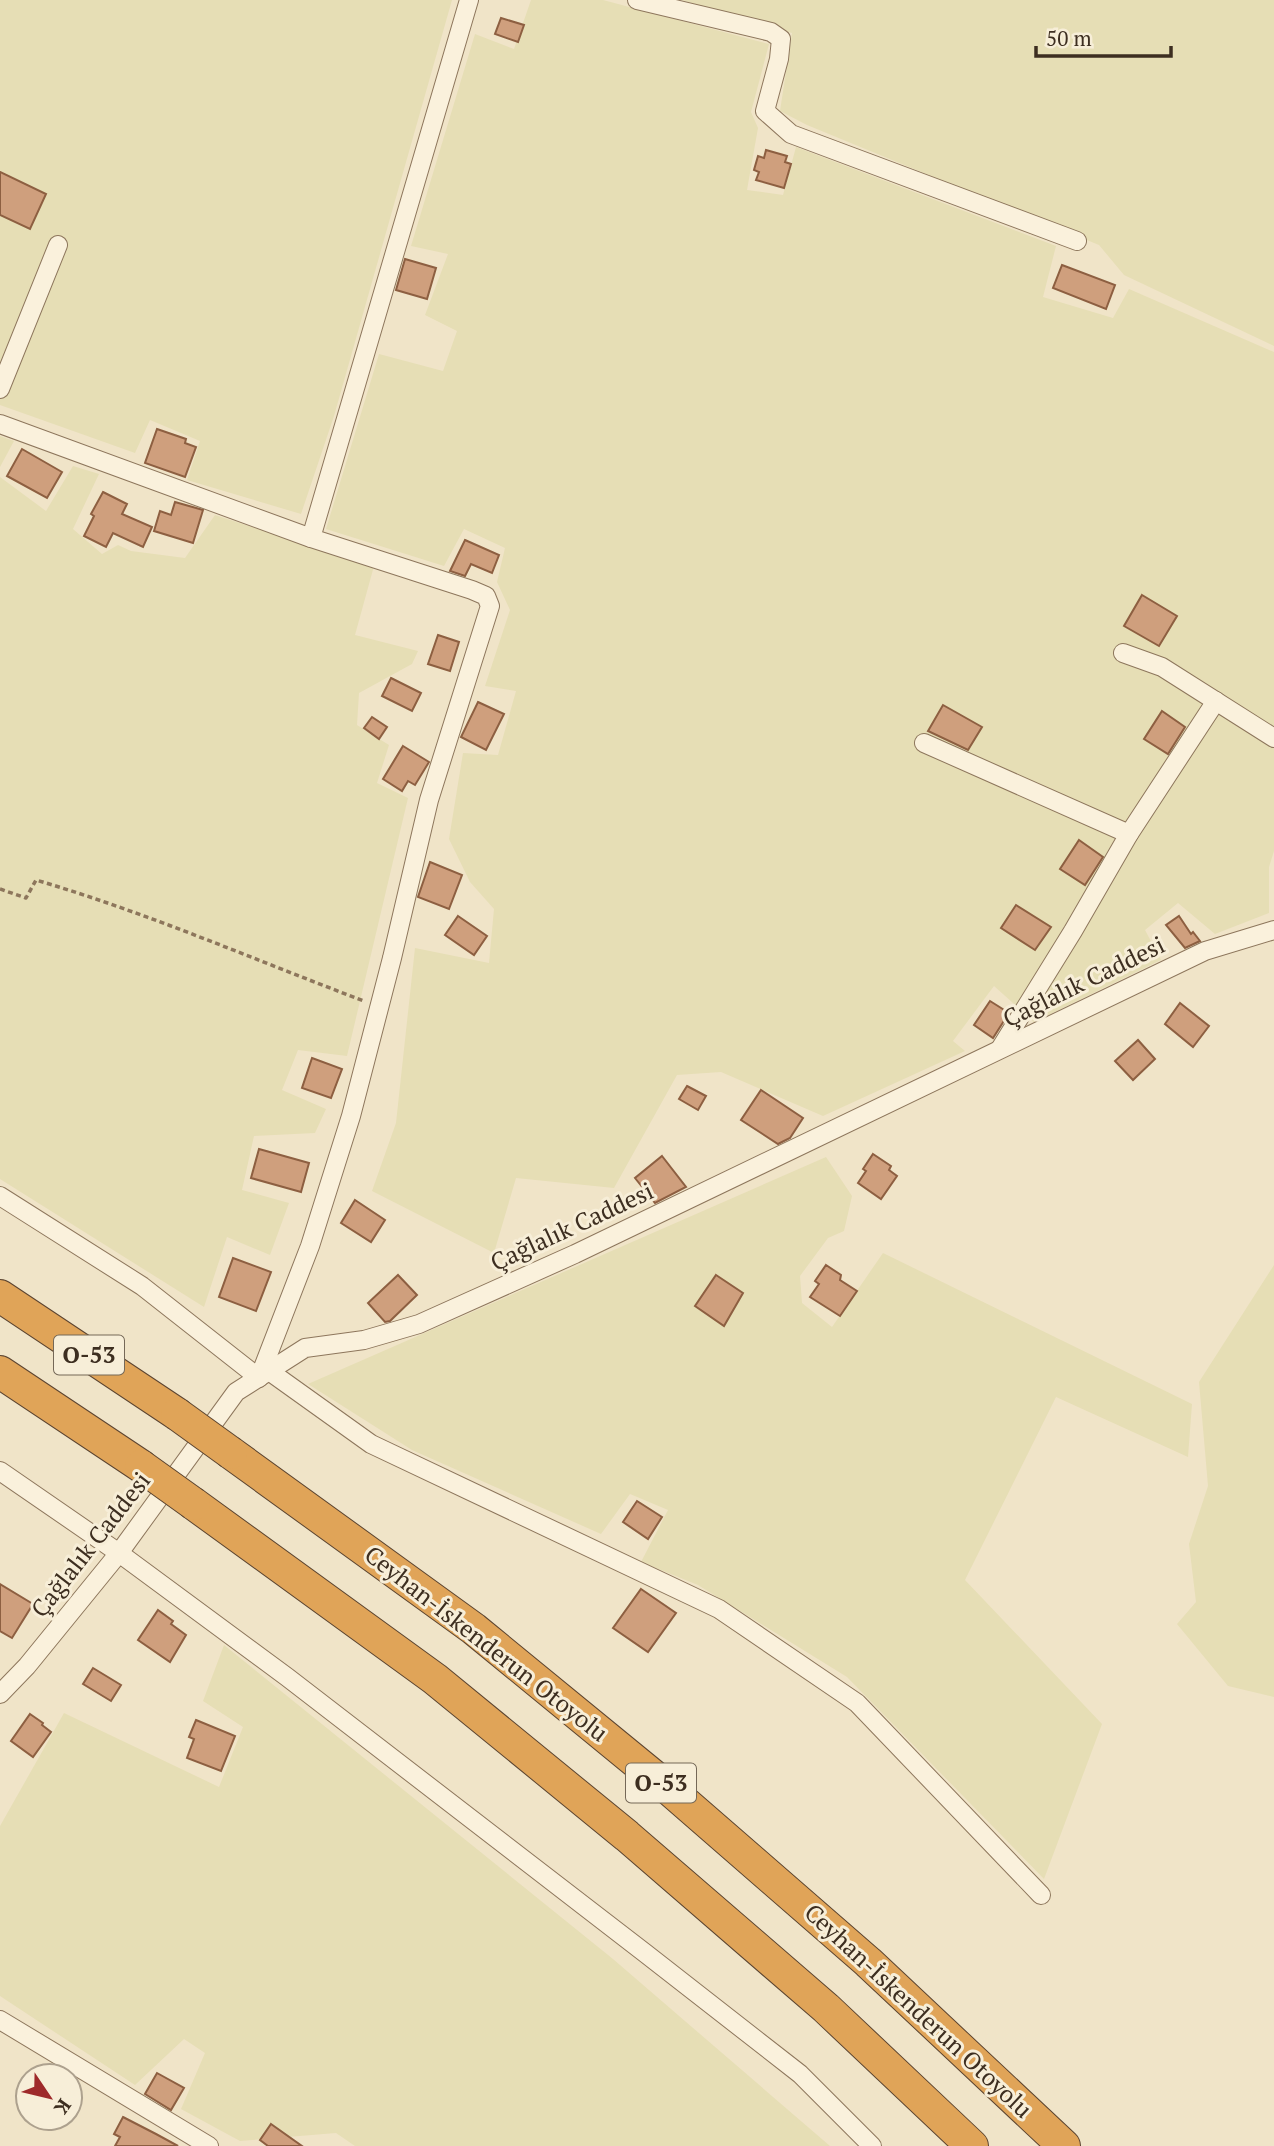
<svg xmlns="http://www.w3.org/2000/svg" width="1274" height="2146" font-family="'PT Serif',serif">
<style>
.farmland{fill:#e6deb5}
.building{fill:#cf9f7d;stroke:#8d5f41;stroke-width:2}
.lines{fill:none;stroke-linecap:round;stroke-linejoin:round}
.minor-casing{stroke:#8d765c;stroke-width:20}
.motorway-casing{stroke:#5b4430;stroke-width:34}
.path{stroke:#8d765c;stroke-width:3.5;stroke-dasharray:5 3.5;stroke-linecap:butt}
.minor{stroke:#faf1dc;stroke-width:18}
.motorway{stroke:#e0a458;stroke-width:32}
.motorway-bridge-casing{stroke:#5b4430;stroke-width:34;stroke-linecap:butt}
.motorway-bridge{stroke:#e0a458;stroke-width:32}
.labels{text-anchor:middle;stroke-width:6;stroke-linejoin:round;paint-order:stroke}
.shield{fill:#f7eed8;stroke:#756857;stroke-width:2}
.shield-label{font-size:23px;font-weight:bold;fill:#3d2e20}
.street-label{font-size:24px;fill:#3d2e20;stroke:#f7eed8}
</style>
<rect width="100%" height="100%" fill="#f0e4c8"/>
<g class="farmland">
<path d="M0 0H452L334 416 301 514 187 480 200 441 150 420 135 453 0 405Z"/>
<path d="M531 0H603L769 44 751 112 758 128 747 190 783 195 796 147 1056 246 1043 297 1113 318 1129 289 1274 352V851L1269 867V913L1215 934 1178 903 1145 930 1161 960 1034 1022 994 986 953 1041 965 1051 823 1116 721 1072 677 1075 614 1188 516 1178 494 1253 372 1191 396 1123 415 948 489 963 494 909 470 882 449 839 463 753 498 755 516 691 485 686 510 610 497 582 505 548 464 529 444 566 326 529 379 354 443 371 457 331 425 315 448 254 411 246 475 34 514 49Z"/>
<path d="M682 0H1274V346L1124 275 1099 245 807 125 780 111 792 33Z"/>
<path d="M0 436 14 441 0 467Z"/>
<path d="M73 466 99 474 73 529 102 554 118 545 131 551 185 558 215 515 374 566 355 635 418 651 412 664 359 693 357 725 389 745 377 783 408 798 347 1056 298 1050 282 1090 326 1109 315 1133 254 1136 242 1190 289 1203 270 1255 227 1237 204 1307 0 1179V477L46 511Z"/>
<path d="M826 1157 852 1196 844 1231 828 1238 800 1276 802 1303 832 1327 883 1253 1192 1404 1188 1457 1056 1397 965 1580 1102 1724 1044 1879 847 1677 698 1585 641 1562 668 1510 630 1494 601 1534 412 1450 308 1384Z"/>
<path d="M1274 1265V1697L1228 1686 1177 1624 1196 1602 1189 1544 1208 1486 1199 1382Z"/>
<path d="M224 1645 613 1959 830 2146H355L336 2133 240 2141 181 2109 205 2053 184 2039 135 2085 0 1996V1826L64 1713 219 1787 243 1727 203 1701Z"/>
</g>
<g class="building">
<path d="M501 18 524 25 518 42 495 34Z"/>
<path d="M766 150 787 156 785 162 791 164 784 188 756 180 759 172 754 170 758 156 764 158Z"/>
<path d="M0 172 46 194 30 229 0 215Z"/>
<path d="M405 259 436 268 427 299 396 290Z"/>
<path d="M1062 265 1115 285 1106 309 1053 288Z"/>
<path d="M157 429 186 439 185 443 196 447 185 477 145 463Z"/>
<path d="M22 449 62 472 47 498 7 476Z"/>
<path d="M103 492 127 504 122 514 152 527 143 547 113 533 106 547 84 536 94 516 91 514Z"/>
<path d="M175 502 203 510 193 543 154 531 160 511 171 515Z"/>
<path d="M465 540 499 555 492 573 471 564 465 576 450 571Z"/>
<path d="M1142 595 1177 616 1159 646 1124 626Z"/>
<path d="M438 635 459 642 450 671 428 664Z"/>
<path d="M391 678 421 693 412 711 382 696Z"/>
<path d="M478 702 504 714 486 750 461 737Z"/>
<path d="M943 705 982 727 968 750 928 731Z"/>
<path d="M1162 711 1185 727 1168 754 1144 739Z"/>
<path d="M372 717 387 727 379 739 364 728Z"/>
<path d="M403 746 429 762 415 785 408 781 402 791 383 779Z"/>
<path d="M1079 840 1103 857 1085 885 1060 869Z"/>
<path d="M430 862 462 875 449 909 418 897Z"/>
<path d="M1016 905 1051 927 1035 950 1001 928Z"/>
<path d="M458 916 487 936 474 955 445 935Z"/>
<path d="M1179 916 1191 934 1193 932 1200 941 1185 948 1166 925Z"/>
<path d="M990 1001 1009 1013 993 1038 974 1025Z"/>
<path d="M1180 1003 1209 1026 1193 1047 1165 1024Z"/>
<path d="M1138 1040 1155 1059 1133 1080 1115 1061Z"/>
<path d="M312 1058 342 1069 331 1098 302 1088Z"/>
<path d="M687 1086 706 1096 698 1110 679 1099Z"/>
<path d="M761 1090 803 1118 790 1138 778 1144 741 1120Z"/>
<path d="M259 1149 309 1163 301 1192 251 1178Z"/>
<path d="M873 1154 891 1166 889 1170 897 1176 881 1199 858 1183 866 1171 863 1169Z"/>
<path d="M662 1156 686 1187 655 1203 635 1178Z"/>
<path d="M355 1200 385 1220 371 1242 341 1223Z"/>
<path d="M233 1258 271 1272 256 1311 219 1297Z"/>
<path d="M826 1265 841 1275 840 1280 857 1291 840 1316 810 1297 819 1284 815 1281Z"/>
<path d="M398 1275 417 1295 390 1321 385 1322 368 1303Z"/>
<path d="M716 1275 743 1293 724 1326 695 1306Z"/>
<path d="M637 1501 662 1517 648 1539 623 1522Z"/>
<path d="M0 1584 33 1604 12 1638 0 1631Z"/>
<path d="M641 1589 676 1613 648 1652 613 1628Z"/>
<path d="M158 1610 173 1621 171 1624 186 1635 170 1662 138 1640Z"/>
<path d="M93 1668 121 1685 111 1701 83 1684Z"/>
<path d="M30 1714 43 1723 42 1725 51 1732 33 1757 11 1741Z"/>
<path d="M196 1720 235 1736 221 1771 187 1758 194 1739 189 1737Z"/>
<path d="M157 2073 184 2088 171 2110 145 2094Z"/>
<path d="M123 2117 156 2134 178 2146H115L120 2137 114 2134Z"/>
<path d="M271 2124 302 2146H268L260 2140Z"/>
</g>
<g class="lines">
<g class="minor-casing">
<g id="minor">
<path d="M637 0 771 32 781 39 779 59 765 111 791 134 1077 241"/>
<path d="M0 389 58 245"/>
<path d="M0 424 311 538 472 590 486 596 490 606 429 800 392 958 351 1116 310 1246 259 1378 142 1286 0 1196"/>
<path d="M311 538 469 0"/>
<path d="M1123 653 1162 667 1274 738"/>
<path d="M924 743 1129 834"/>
<path d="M1000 1049 1073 931 1129 834 1216 701"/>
<path d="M269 1371 371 1444 719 1609 857 1703 1041 1895"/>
<path d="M0 1471 119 1553 287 1677 645 1953 800 2074 872 2146"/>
<path d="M0 1694 27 1666 119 1553 236 1392 269 1371 305 1348 364 1340 419 1324 575 1254 1205 951 1274 930"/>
<path d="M0 2020 209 2146"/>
</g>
</g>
<g class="motorway-casing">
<g id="motorway">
<path d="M0 1296 177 1414"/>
<path d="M0 1372 141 1466"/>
<path d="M231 1453 474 1629 668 1788 868 1962 1064 2146"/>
<path d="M194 1504 435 1679 627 1836 826 2008 972 2146"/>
</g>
</g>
<path class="path" d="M0 889 26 898 36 880C148 913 255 960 364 1001"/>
<use href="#minor" class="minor"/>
<use href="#motorway" class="motorway"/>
<g class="motorway-bridge-casing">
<g id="motorway-bridge">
<path d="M177 1414 231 1453"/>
<path d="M141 1466 194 1504"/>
</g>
</g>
<use href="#motorway-bridge" class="motorway-bridge"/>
</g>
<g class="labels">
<g class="shield">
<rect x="54" y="1335.5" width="70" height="39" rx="5"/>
<rect x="626" y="1763.5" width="70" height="39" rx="5"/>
</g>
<g class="shield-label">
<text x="89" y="1363">O-53</text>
<text x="661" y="1791">O-53</text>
</g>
<g class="street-label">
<text transform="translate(1084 982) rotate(-26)" y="8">Çağlalık Caddesi</text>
<text transform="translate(572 1227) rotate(-25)" y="8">Çağlalık Caddesi</text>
<text transform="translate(91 1545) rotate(-52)" y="8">Çağlalık Caddesi</text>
<text transform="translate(486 1644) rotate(38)" y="8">Ceyhan-İskenderun Otoyolu</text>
<text transform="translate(918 2011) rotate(43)" y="8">Ceyhan-İskenderun Otoyolu</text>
</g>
</g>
<g transform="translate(49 2097) rotate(125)"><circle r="33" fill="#f7eed8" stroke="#ada18e" stroke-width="2"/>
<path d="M0-5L12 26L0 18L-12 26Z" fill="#9e2a2b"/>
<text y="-10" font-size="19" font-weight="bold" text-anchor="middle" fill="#3d2e20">K</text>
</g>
<path d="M1036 46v10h135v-10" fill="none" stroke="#3d2e20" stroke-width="3.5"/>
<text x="1046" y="46" font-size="21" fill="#3d2e20" stroke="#f7eed8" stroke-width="5" paint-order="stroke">50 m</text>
</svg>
